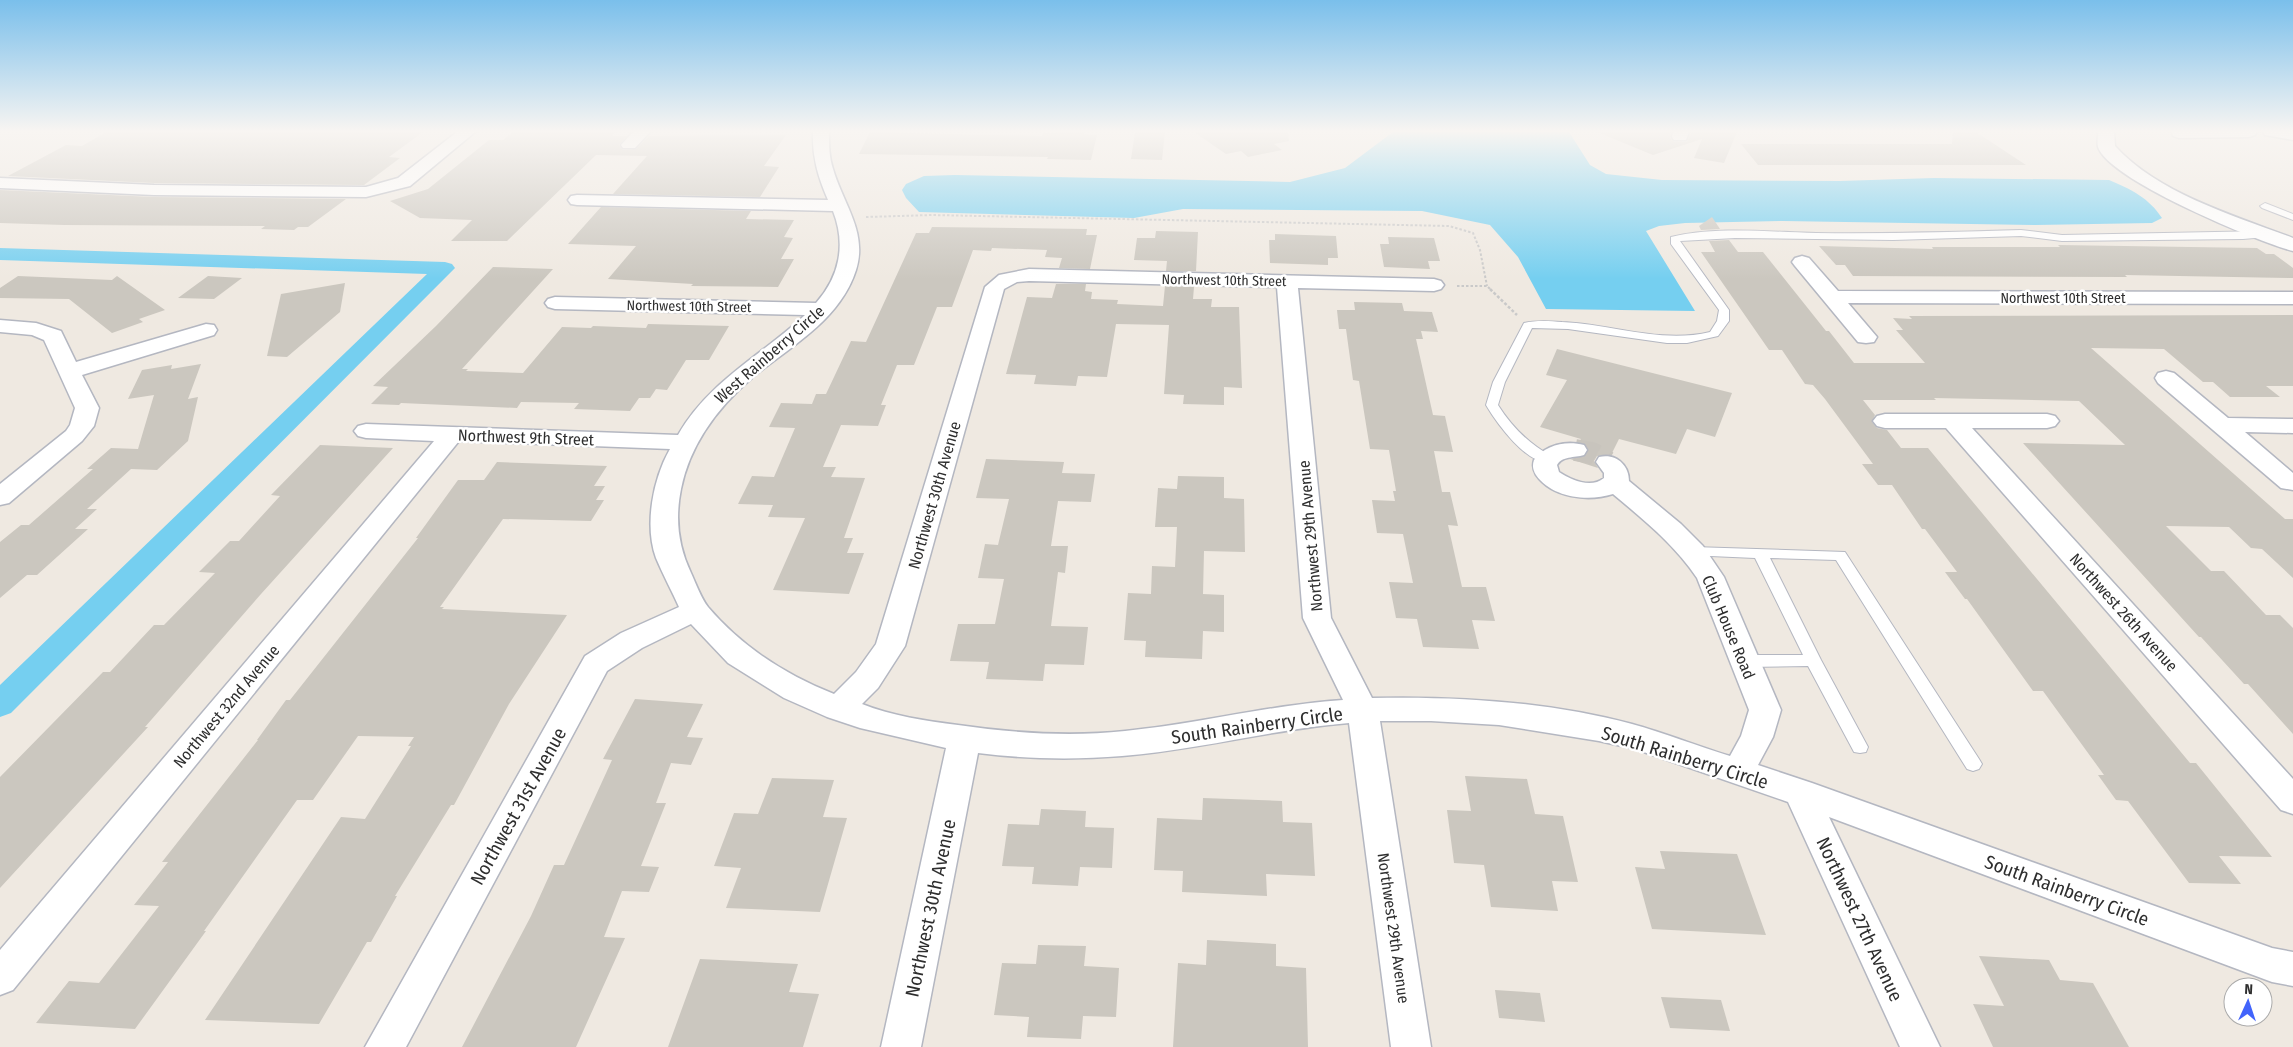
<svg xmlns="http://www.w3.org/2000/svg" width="2293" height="1047" font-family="'Fira Sans Condensed',sans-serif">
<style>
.water{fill:#75cff0}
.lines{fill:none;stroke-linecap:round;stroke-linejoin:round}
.canal{fill:#75cff0;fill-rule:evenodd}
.building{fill:#cbc7bf}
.street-tunnel{stroke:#c8c4bd;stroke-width:22;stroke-dasharray:22 11;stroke-linecap:butt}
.lane-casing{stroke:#b4b7c1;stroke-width:2}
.street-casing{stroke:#b4b7c1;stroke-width:3}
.path-far1{stroke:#c9c9c9;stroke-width:2;stroke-dasharray:2.5 2;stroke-linecap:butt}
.path{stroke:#c9c9c9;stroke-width:2.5;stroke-dasharray:3 2;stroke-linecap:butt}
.lane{fill:#fff;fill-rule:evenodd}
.street{fill:#fff;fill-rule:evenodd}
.labels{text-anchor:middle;stroke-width:5;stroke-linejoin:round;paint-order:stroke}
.far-street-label{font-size:14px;fill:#2e2e2e;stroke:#fff}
.street-label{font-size:16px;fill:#2e2e2e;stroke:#fff}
.near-street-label{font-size:19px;fill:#2e2e2e;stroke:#fff}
</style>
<rect width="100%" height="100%" fill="#efe9e1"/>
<path class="water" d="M1393 132H1569L1590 165 1606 174 1662 180 1840 181 1934 178 2109 180C2131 189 2149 198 2162 218L2152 223 2035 225 1783 221 1685 223 1659 226 1646 231 1695 311 1546 309 1518 257 1490 225 1422 211 1183 209 1134 218 919 212 906 198 902 190 906 184 924 176 955 175 1290 182 1345 168Z"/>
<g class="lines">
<path class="canal" d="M0 248 445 262 452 264 455 268 11 713 0 717V685L427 274 0 260Z"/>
</g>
<g class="building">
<path d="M106 132H423L389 157 400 158 364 185 154 183 8 176 66 145 82 146Z"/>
<path d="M513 132H615L612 136H627L619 145 623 150 636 149 649 136 786 135 764 166 779 167 760 197 613 194 647 156 596 155 507 241H451L472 220 420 218 390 201 428 189 489 140H503Z"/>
<path d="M870 132 1042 136 1043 133 1085 132 1084 134 1097 135 1091 160 1047 159 1048 157 859 154Z"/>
<path d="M1135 132H1165L1162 160 1131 159Z"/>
<path d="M1194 132H1288L1289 141 1274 144 1282 150 1248 157 1241 151 1226 154Z"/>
<path d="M1597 132H1671L1670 138 1674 142H1687L1691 132H1737L1724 163 1694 158 1702 139 1653 155Z"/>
<path d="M1953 132H1976L2026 165H1758L1741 144H1952Z"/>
<path d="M0 190 154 197 346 199 308 227H298L294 230 261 229 265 226 64 225 0 223Z"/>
<path d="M601 207 751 211 746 219 794 220 784 237 793 238 781 259H794L778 287 691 286 693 284 608 279 636 246 568 244Z"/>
<path d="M1712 217 1720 229 1701 230 1699 226Z"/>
<path d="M932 227 1087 229 1086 235H1097L1090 269 1059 268 1062 258 1045 257 1047 250 992 248 991 251 973 250 952 307H937L914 365H897L881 405H886L878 426 841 425 823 467H836L831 477 865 478 844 538H853L847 553H864L849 594 773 590 805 518 768 517 773 505 738 504 752 476 774 477 795 428 769 427 781 403 812 404 816 394H826L851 341 866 342 916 233H929Z"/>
<path d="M1156 231 1198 232 1196 271H1166L1167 261 1134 260 1137 238H1155Z"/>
<path d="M1275 234 1336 236 1338 258H1328V265L1270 263 1269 240H1275Z"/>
<path d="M1388 237 1434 238 1440 261H1428L1430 269 1384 267 1380 244H1389Z"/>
<path d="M1729 240 1738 252H1763L1826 331H1829L1854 363H1925L1896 330H1903L1893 318 1912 319 1909 316 2293 315V386H2266L2280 397H2230L2213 382H2203L2164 349 2091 348 2285 519H2293V578L2262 549 2251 548 2229 527 2166 526 2211 571H2224L2266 615H2280L2293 628V734L2248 684H2244L2201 637H2199L2023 443 2125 445 2079 401 1934 398 1936 400H1863L1875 415 1872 422 1877 428 1887 430 1901 448H1928L2190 763H2196L2272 857 2219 856 2241 884 2189 883 2128 801 2116 800 2098 775H2104L2043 691H2033L1967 599H1965L1945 572H1957L1925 529H1922L1892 485H1878L1862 464H1873L1825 399 1813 385 1805 384 1782 350H1769L1701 252H1715L1709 241Z"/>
<path d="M2058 245 2257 248 2266 254H2274L2293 268V278L2125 275 2127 277 1853 276 1845 265H1836L1819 246 1933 249 1932 247H2060Z"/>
<path d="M493 267 553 269 462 369H468L466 371 523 373 562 327 591 328 593 326 646 328 648 324 729 326 709 360H686L667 390 656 389 650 398H639L630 411 574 409 579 403 521 402 517 408 401 403 399 405 371 404 388 387 373 386 436 326Z"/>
<path d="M18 276 112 280 117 276 165 310 139 319 143 322 112 333 69 299 0 298V288Z"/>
<path d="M208 276 242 278 214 299 178 298Z"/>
<path d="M345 283 340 312 287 357 267 356 281 294Z"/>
<path d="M1056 284H1086L1085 291 1092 292 1091 299 1118 300 1117 304 1163 306 1165 286 1194 287 1193 299H1212L1211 307H1239L1242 388 1224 387V405L1183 404 1184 395 1164 394 1169 325 1116 324 1107 377 1078 376 1076 386 1034 384 1036 375 1006 374 1027 297 1052 298Z"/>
<path d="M1354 302 1402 303 1404 311 1432 312 1438 332 1421 331 1423 339H1416L1433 415 1445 416 1453 452 1434 451 1442 492H1450L1458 526 1448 525 1462 587H1486L1495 621 1472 620 1479 649 1423 647 1417 619 1396 618 1389 582 1413 583 1403 534 1377 533 1372 500 1395 501 1393 491H1396L1389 450 1370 449 1359 381 1353 380 1346 329H1339L1337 310H1355Z"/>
<path d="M1557 349 1732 393 1715 437 1687 429 1676 454 1619 439 1611 455 1597 456 1594 461 1598 468 1570 459 1586 456 1589 451 1586 444 1579 442 1581 439 1540 427 1567 380 1546 375Z"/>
<path d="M201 364 188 399 198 397 188 441 157 470 131 469 87 509H97L75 529H88L37 575H27L0 598V542L21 525H29L93 469H87L111 448 138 449 154 395 128 399 142 370 172 365 171 369Z"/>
<path d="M320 445 393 448 261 594 145 727H148L0 888V777L103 672H110L154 625H164L215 573 199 572 230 541H239L280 496 271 495Z"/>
<path d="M986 459 1064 462 1062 473 1095 474 1091 502 1058 501 1051 546H1068L1065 573 1058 572 1051 626 1088 627 1084 665 1045 664 1043 681 986 679 989 662 950 661 958 624H995L1004 579 978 578 985 544 998 545 1009 499 976 498Z"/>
<path d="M497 462 607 466 594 486H605L596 500H604L591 521 503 519 440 607H444L442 609 567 615 509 704 454 805H451L395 896H397L371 942H367L319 1024 205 1020 341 817 365 819 411 746H408L414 737 358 736 313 800H297L204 931H206L135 1029 36 1023 69 981 99 983 159 906 134 905 168 862H162L258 740H257L286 700H290L418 538H416L458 480H484Z"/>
<path d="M1178 476 1224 477V498L1244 499 1245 552 1204 551 1203 594 1224 595V632L1203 631 1202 659 1145 657 1146 641 1124 640 1128 593 1151 594 1152 566 1175 567 1177 527H1155L1158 488 1177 489Z"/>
<path d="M635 699 703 704 687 737 703 738 691 765 671 763 656 803H666L641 866 659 867 649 892 622 891 604 937 625 938 576 1047H462L531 916 554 865H564L612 760 603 759Z"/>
<path d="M1465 776 1527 779 1535 814 1563 816 1578 882 1552 881 1558 911 1491 907 1484 865 1454 863 1447 810 1471 811Z"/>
<path d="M772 778 834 780 823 817 847 818 820 912 726 908 741 868 714 866 734 813 758 814Z"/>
<path d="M1203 798 1282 801 1283 822 1312 823 1315 876 1266 874 1267 896 1182 892 1183 871 1154 870 1157 818 1202 820Z"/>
<path d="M1041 809 1086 811 1085 827 1114 828 1112 868 1080 867 1078 886 1032 884 1034 867 1002 866 1008 824 1039 825Z"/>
<path d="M1660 851 1737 854 1766 935 1652 929 1635 867 1665 869Z"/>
<path d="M1207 940 1276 944V966L1306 968 1308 1047H1173L1178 963 1206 965Z"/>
<path d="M1038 945 1086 946 1084 966 1119 968 1116 1017 1083 1016 1081 1039 1027 1037 1029 1017 994 1015 1002 963 1036 964Z"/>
<path d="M1979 956 2049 960 2060 980 2093 983 2129 1047H1993L1973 1004 2004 1006Z"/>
<path d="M700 959 798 964 789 992 819 994 803 1047H668Z"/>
<path d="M1495 990 1540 993 1545 1022 1499 1018Z"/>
<path d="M1661 997 1721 1000 1730 1031 1670 1028Z"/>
</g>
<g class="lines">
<path class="street-tunnel" d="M1575 450 1592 453 1608 462"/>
<g class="lane-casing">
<g id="lane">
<path d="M2265 203 2293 214V220L2262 208 2260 206Z"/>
<path d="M2021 230 2062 235 2266 231 2271 234 2266 237 2243 239 2062 241 2021 236 1893 240 1735 238 1680 241 1729 310V321L1718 336 1687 343H1667L1568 329 1532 328 1505 382 1498 405C1512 427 1528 443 1551 456L1552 459 1551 462C1528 467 1496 422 1486 405L1493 382 1524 323C1536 320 1550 321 1562 322 1612 324 1661 344 1710 332L1717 321 1719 310 1671 244V237C1715 226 1770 232 1816 233 1884 234 1952 232 2021 230Z"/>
<path d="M1693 547 1845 552 1979 759 1982 764 1979 769 1973 771 1967 769 1836 560 1770 558 1821 660 1868 747 1866 752 1860 753 1854 752 1808 666 1745 667 1739 665 1737 661 1739 657 1745 655H1803L1755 558 1688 555 1686 552 1688 549Z"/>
</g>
</g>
<g class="street-casing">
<g id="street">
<path d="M457 132H475L410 186 366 197 154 195 0 188V178L154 185 366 187 398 178Z"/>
<path d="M633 132H650L635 148H623L621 145Z"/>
<path d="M813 132H829C829 145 829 157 833 169 843 204 868 232 856 270 840 320 791 346 753 377 718 407 690 444 681 489 675 519 678 546 691 573 696 584 701 598 708 607 742 647 786 675 834 694L856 672 876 644 985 287 999 275 1029 269 1434 279 1441 281 1444 285 1441 289 1434 291 1298 288 1331 618 1372 698C1459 696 1549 702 1632 724 1665 733 1697 746 1730 756L1741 736 1749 710 1697 578C1674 544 1644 520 1613 494 1588 502 1552 498 1536 475 1533 470 1532 466 1534 460 1545 445 1566 440 1584 445L1587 450 1584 455C1574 458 1562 456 1557 465L1559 472C1571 480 1591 489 1604 478V473L1596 462 1599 457C1615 453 1629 464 1629 481L1681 524 1703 546 1724 577 1781 710 1773 737 1758 765 1812 783 2272 948 2293 952V986L2272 982 1829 817 1940 1047H1900L1788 802 1635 749 1599 741 1499 725 1431 721H1380L1431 1047H1391L1349 723C1273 729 1199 750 1122 756 1074 760 1025 759 978 753L921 1047H881L946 748 860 728 827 717 784 698 728 663 691 624 642 648 607 671 406 1047H365L585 656 621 633 679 607C672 591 663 575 656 558 644 525 653 479 670 449L459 441 13 990 0 995V950L434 441 366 438 358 436 354 431 358 426 366 424 678 435C708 382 762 355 805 315L555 309 548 307 545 303 548 299 555 297 816 303C840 276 846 244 833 211L577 205 571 204 568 200 571 196 577 195 828 200C818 177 812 157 813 132ZM1029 281 1277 287 1303 618 1343 700C1269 705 1198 724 1125 731 1069 737 1013 733 958 725 926 721 892 716 862 704L878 688 905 646 1004 289 1017 282Z"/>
<path d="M1673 132H1689L1686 140H1674L1672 137Z"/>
<path d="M2098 132H2114L2115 146C2157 193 2235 216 2293 238V251C2258 242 2109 180 2098 147 2097 143 2098 136 2098 132Z"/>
<path d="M2172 132H2257L2255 135 2249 137 2179 138 2173 136Z"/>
<path d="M2263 132H2293V140L2265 135Z"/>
<path d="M1802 256 1809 258 1838 291 2293 292V304L1848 303 1877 337 1874 342 1866 343 1858 342 1795 266 1792 262 1795 258Z"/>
<path d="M0 320 36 323 61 331 76 362 206 324 214 325 217 330 214 335 82 375 99 408 94 426 82 441 9 503 0 505V484L66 431 70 425 75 408 44 340 32 335 0 332Z"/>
<path d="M2166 371 2174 373 2228 418 2293 419V433L2245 432 2293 473V490L2281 488 2158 383 2155 378 2158 373Z"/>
<path d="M1885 414H2047L2055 416 2059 421 2055 426 2047 428H1972L2293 779V814L2281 810 1946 428H1885L1877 426 1873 421 1877 416Z"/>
</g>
</g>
<g class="path-far1">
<path d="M866 217 932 215 1449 226 1473 233 1480 250 1487 286"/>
<path d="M1457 286H1487L1492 291"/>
</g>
<path class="path" d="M1490 289 1517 315"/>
<use href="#lane" class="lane"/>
<use href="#street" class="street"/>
</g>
<linearGradient id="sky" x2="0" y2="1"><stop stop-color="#7abfeb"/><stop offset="0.47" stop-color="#f8f5f2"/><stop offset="1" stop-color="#f8f5f2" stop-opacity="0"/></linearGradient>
<rect width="2293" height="279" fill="url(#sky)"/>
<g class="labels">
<g class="far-street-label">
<text transform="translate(1224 280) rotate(1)" y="5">Northwest 10th Street</text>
<text x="2063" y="303">Northwest 10th Street</text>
<text transform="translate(689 306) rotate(1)" y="5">Northwest 10th Street</text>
</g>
<g class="street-label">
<text transform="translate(769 354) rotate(-41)" y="6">West Rainberry Circle</text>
<text transform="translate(526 437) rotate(2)" y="6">Northwest 9th Street</text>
<text transform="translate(934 495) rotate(-74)" y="6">Northwest 30th Avenue</text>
<text transform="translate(1310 536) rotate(-95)" y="6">Northwest 29th Avenue</text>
<text transform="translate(2124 612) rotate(48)" y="6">Northwest 26th Avenue</text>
<text transform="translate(1729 627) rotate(67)" y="6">Club House Road</text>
<text transform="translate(226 706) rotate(-50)" y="6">Northwest 32nd Avenue</text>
<text transform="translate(1394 928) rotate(82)" y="6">Northwest 29th Avenue</text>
</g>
<g class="near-street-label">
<text transform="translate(1257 725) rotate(-8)" y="7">South Rainberry Circle</text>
<text transform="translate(1685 757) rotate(17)" y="7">South Rainberry Circle</text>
<text transform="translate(518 806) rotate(-61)" y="7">Northwest 31st Avenue</text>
<text transform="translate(2067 890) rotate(20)" y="7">South Rainberry Circle</text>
<text transform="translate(930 908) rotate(-78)" y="7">Northwest 30th Avenue</text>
<text transform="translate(1860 919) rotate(65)" y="7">Northwest 27th Avenue</text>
</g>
</g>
<g transform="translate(2248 1002) rotate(3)"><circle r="24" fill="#ffffff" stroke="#ababab"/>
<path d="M0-4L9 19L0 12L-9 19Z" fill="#4264fb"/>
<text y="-8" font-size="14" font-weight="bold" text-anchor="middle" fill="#2e2e2e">N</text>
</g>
</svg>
